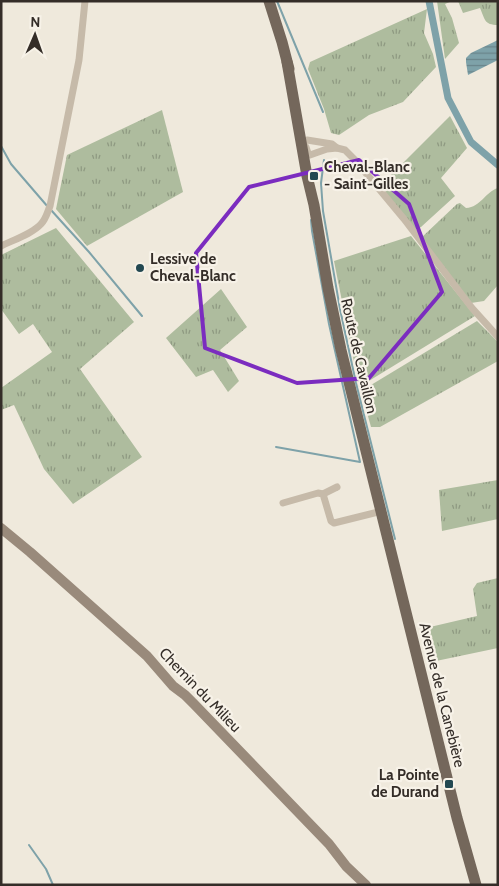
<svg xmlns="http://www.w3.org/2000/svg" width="499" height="886" font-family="Cabin,sans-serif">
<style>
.grass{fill:url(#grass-tufts)}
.water{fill:url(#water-rules)}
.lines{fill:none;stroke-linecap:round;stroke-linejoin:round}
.stream{stroke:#7ea2a9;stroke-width:2}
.canal{stroke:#7ea2a9;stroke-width:7}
.street{stroke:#c6baa9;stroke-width:7}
.secondary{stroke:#998a7b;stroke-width:10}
.primary{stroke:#74675b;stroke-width:11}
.marked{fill:none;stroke:#7b2cbf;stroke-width:4;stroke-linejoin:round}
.poi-dot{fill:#224851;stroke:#f7f2e8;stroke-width:2}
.labels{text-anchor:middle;stroke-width:4.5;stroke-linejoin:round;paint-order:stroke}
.poi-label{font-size:15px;font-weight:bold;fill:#342d28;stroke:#f7f2e8;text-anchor:start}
.street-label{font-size:15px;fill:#342d28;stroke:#f7f2e8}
</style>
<defs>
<pattern id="grass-tufts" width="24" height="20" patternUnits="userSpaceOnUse" patternTransform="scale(1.25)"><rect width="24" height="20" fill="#aebc9e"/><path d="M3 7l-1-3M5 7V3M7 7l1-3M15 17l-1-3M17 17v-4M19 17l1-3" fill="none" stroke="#8e9981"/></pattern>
<pattern id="water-rules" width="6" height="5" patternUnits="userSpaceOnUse" patternTransform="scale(1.25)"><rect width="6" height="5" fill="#7ea2a9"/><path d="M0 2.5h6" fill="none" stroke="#68848a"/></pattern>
</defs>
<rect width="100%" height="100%" fill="#efe9dc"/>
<g class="grass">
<path d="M437 1H452L445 4 452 18 459 43 445 59Z"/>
<path d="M458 1H498V25C484 25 485 19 480 8L463 13Z"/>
<path d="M427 9 424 33 433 54 436 67 403 102 369 115 339 135 331 133 324 109 308 69 310 62Z"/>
<path d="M162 110 183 192 87 246 56 209 67 155Z"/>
<path d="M450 116 467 148 441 178 455 196 421 227 415 230 380 186Z"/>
<path d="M498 188V285L484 301 471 303 421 238 457 204 460 203 466 208C481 207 485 192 498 188Z"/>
<path d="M56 228 134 322 80 369 142 457 73 504 44 469 14 405 1 410V388L52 352 33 324 19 334 1 309V255Z"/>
<path d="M411 236 475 316 359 387 334 261Z"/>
<path d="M221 289 247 327 220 350 239 381 228 392 213 370 196 377 166 338Z"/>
<path d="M477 321 498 342V361L380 427H371L361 391Z"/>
<path d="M498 480V519L442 531 439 490Z"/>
<path d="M498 578V648L436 661 428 635 430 627 477 616 473 589 477 583Z"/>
</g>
<path class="water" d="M498 40V60L468 75 466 62V58L471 53Z"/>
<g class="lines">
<g class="stream">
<path d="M277 1 323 112"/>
<path d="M1 146 11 164 48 207"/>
<path d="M324 160 321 183 323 211 340 309 356 383 395 539"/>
<path d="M51 210 89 252 142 316"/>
<path d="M276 447 360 462 329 324 312 231 311 220"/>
<path d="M29 845 46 869 53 885"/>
</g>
<path class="canal" d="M429 1 448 98 471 142 498 165"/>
<g class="street">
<path d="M304 146V141L307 140 332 144 337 148 345 150 355 160 404 219 472 308 498 337"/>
<path d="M306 147 308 153 310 155 327 149 337 148"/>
<path d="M1 246C13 240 32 234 41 224 46 219 47 213 50 206L79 60 85 1"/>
<path d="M323 494 337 487"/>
<path d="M283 503 318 493 323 494 331 521 334 523 382 511"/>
</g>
<path class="secondary" d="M1 528 30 552 147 656 173 686 185 695 194 704 329 844 346 866 366 885"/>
<g class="primary">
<path d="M269 1 282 42 289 69"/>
<path d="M287 62 307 176 314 205 328 288 341 350 457 818 476 885"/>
</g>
</g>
<path class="marked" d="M359 160 409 204 442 292 369 378 297 383 205 348 196 253 249 187Z"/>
<g class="poi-dot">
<rect x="309" y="171" width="10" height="10" rx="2.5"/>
<circle cx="140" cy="268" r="5"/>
<rect x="444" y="779" width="10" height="10" rx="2.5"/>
</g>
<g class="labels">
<g class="poi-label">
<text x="324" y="172">Cheval-Blanc<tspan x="324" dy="17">- Saint-Gilles</tspan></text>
<text x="150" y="264">Lessive de<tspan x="150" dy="17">Cheval-Blanc</tspan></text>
<text x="439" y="780" text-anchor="end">La Pointe<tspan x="439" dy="17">de Durand</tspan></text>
</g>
<g class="street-label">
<text transform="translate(359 356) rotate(77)" y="5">Route de Cavaillon</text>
<text transform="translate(200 690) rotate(46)" y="5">Chemin du Milieu</text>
<text transform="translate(442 695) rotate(76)" y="5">Avenue de la Canebière</text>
</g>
</g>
<rect width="499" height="886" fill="none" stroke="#342d28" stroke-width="5"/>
<g transform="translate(35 35) rotate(2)" stroke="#f7f2e8" stroke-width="4" paint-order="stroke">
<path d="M0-4L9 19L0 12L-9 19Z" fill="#342d28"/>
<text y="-8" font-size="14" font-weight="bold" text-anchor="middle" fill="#342d28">N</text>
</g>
</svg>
